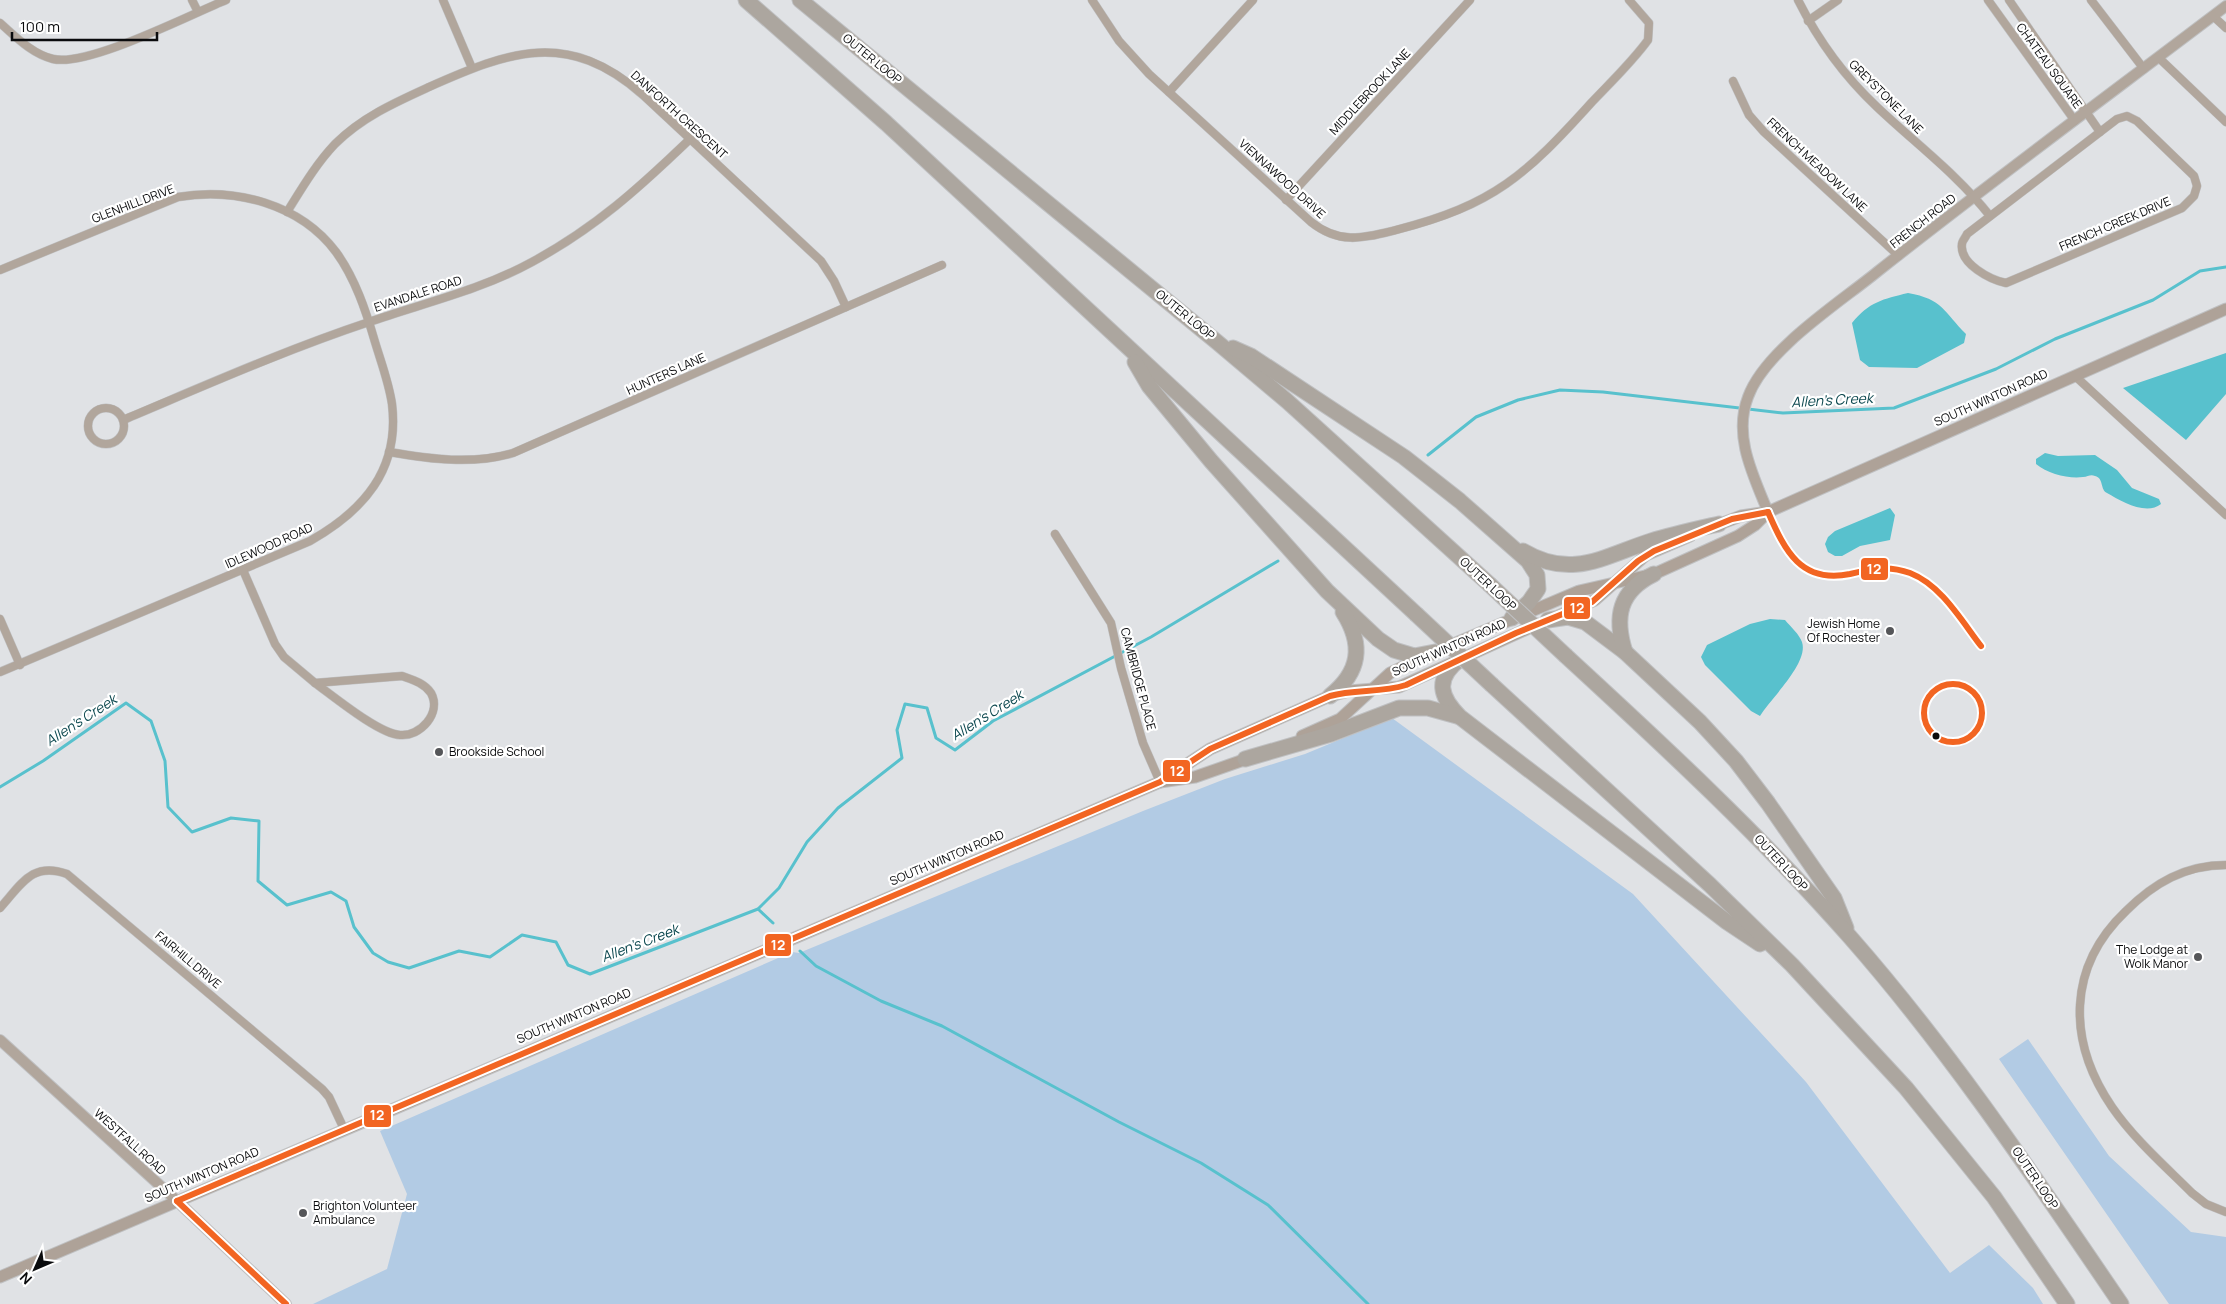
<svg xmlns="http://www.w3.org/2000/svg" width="2226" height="1304" font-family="Manrope,sans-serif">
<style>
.green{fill:#b2cbe4}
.water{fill:#58c1cd}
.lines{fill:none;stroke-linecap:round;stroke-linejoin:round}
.stream{stroke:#58c1cd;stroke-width:3}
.minor-casing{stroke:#bfc0c2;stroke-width:9}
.tertiary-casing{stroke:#bfc0c2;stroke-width:12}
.secondary-casing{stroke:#bfc0c2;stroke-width:13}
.motorway-casing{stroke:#bfc0c2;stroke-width:17}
.minor{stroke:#b1a69c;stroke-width:8}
.tertiary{stroke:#b1a69c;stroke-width:10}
.secondary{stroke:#aea298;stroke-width:11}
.motorway{stroke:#aca69f;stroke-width:15}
.motorway-bridge-casing{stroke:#bfc0c2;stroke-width:17;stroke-linecap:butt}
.motorway-bridge{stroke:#aca69f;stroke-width:15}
.bus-1-casing{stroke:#fff;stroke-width:10}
.bus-1{stroke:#f26522;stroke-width:6}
.poi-dot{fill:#555659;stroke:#fff;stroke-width:2}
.bus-dot{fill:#0a0b0d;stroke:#fff;stroke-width:2}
.labels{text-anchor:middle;stroke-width:4.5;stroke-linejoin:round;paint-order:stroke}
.street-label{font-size:12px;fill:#0a0b0d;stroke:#fff}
.poi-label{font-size:12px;fill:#0a0b0d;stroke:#fff;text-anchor:end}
.water-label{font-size:14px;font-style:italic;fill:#0b474e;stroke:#fff}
.line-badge{stroke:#fff;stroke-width:2}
.badge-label{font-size:14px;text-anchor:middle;font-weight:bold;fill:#fff}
</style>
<rect width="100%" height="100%" fill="#e0e2e5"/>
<g class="green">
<path d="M1392 718 1633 894 1806 1082 1950 1273 1989 1245 2033 1288 2043 1304H313L387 1269 407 1194 380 1131 792 952 799 953 1143 811 1225 779 1305 754Z"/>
<path d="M2028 1039 2109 1156 2191 1232 2226 1237V1304H2169L1999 1059Z"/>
</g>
<g class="water">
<path d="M1908 293C1943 299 1944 312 1966 334L1964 343 1917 368 1869 367 1860 360 1852 323C1869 302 1883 299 1908 293Z"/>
<path d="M2226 353V394L2186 440 2123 388Z"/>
<path d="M2045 453 2058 456 2095 455 2117 470 2132 488 2159 499 2161 504C2146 516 2121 501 2107 493 2100 490 2104 478 2095 476 2090 474 2088 477 2083 477 2069 479 2048 474 2036 464V459Z"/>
<path d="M1890 508 1895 515 1890 540 1860 546 1842 556H1835L1828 552 1825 544 1828 537 1835 531Z"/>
<path d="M1770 619 1785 620C1791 627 1799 634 1802 642 1809 663 1771 698 1760 716L1751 711 1705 665 1701 657 1707 645 1750 624Z"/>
</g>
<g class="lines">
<g class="stream">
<path d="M1428 455 1476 417 1518 400 1560 390 1603 392 1783 413 1894 408 1996 369 2055 339 2153 300 2200 271 2226 267"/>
<path d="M0 787 43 761 126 703 151 721 165 761 168 807 192 832 231 818 259 821 258 881 287 905 331 892 346 901 354 927 373 953 388 962 409 968 459 951 490 957 522 935 556 942 568 965 590 974 758 909 779 888 807 842 838 808 902 758 897 730 905 704 927 708 936 738 955 750 993 721 1151 637 1278 561"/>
<path d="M758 909 773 923"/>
<path d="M800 951 816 966 881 1001 942 1026 1119 1122 1201 1163 1268 1205 1368 1304"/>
</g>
<g class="minor-casing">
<g id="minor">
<path d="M192 0 198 12"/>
<path d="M443 0 472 68"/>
<path d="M1092 0 1119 41 1149 74 1311 222C1340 245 1363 238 1396 230 1494 205 1526 175 1592 102 1611 82 1632 62 1648 40L1649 23 1629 0"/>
<path d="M1798 0C1818 40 1844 76 1877 107 1915 143 1958 175 1990 216"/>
<path d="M1988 0 2075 121"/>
<path d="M2009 0 2100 132"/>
<path d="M2091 0 2144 69"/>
<path d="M2213 16 2226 28"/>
<path d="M1808 21 1838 0"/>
<path d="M0 23C16 37 32 54 53 59 88 67 189 15 226 0"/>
<path d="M2159 58 2226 122"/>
<path d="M1733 81 1749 115 1764 132 1899 256"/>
<path d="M1169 92 1253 0"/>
<path d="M2127 116 2137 121 2194 176 2197 186 2194 196 2182 208 2006 283C1991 280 1959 264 1962 244 1962 241 1966 237 1967 234L2117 119Z"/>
<path d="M1286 200 1470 0"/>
<path d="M287 212C302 188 316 164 335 144 362 117 396 102 429 87 510 51 568 29 643 95L821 261 834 281 846 307"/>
<path d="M0 270 178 197C235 187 300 204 336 252 355 278 366 311 375 342 381 362 389 383 392 404 400 470 363 511 310 541L0 672"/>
<path d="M2075 376 2226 515"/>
<circle cx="106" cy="426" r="18"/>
<path d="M123 420C204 386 285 350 369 322 424 303 481 290 532 262 595 228 639 188 690 139"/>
<path d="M389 452C430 459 472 465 513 453L942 265"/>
<path d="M1055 534 1111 623 1121 668 1143 743 1160 782"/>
<path d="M243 570 275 644 284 657 315 683"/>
<path d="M0 619 20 665"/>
<path d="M402 676C413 680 424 683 431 693 442 713 420 737 400 735 379 734 333 696 315 683Z"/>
<path d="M2226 865C2185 865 2154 883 2126 911 2067 967 2067 1041 2112 1107 2134 1139 2165 1166 2192 1193L2206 1204 2226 1212"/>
<path d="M0 908C21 885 32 861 67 874L322 1089 329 1097 344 1129"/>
</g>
</g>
<g class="tertiary-casing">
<g id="tertiary">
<path d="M1768 512C1753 475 1733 436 1748 397 1765 350 1839 303 1877 272 1992 181 2110 94 2226 6"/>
<path d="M0 1040 177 1201 286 1304"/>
</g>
</g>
<g class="secondary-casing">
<g id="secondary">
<path d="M1712 527 1741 516 1768 512 2226 309"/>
<path d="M1558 616 1595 600 1646 555 1690 536"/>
<path d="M1444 648 1579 591 1654 574 1738 536 1755 525 1768 512"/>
<path d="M1302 736 1340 719 1390 673 1423 657"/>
<path d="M1160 782 1195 777 1252 757"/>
<path d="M0 1277 1160 782 1210 749 1330 696 1349 691 1399 687 1538 624"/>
</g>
</g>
<g class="motorway-casing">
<g id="motorway">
<path d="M746 0 886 123 1416 614"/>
<path d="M800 0 1217 342 1287 401 1489 584"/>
<path d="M1233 348 1251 356 1404 457 1460 501 1528 561 1537 575 1538 589 1529 602 1512 618"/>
<path d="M1135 362 1149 386 1211 461 1327 591 1378 639 1394 650 1414 656 1435 652"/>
<path d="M1523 551C1572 580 1604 556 1651 541 1673 534 1697 529 1719 524"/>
<path d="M1548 620 1568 617 1585 622 1625 652 1700 722 1736 761 1768 803 1834 898 1846 928"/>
<path d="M1625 652C1614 617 1619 591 1654 574"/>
<path d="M1566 656C1664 746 1762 837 1850 937 1951 1052 2035 1178 2121 1304"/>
<path d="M1460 659C1434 679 1440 697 1460 717L1727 922 1760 944"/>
<path d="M1492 685 1710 885 1792 965 1906 1088 1994 1197 2067 1304"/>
<path d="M1330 696C1360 672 1364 645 1343 612"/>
<path d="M1245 759 1331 734 1399 708H1428L1457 716"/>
</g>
</g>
<use href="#minor" class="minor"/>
<use href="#tertiary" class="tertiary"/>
<use href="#secondary" class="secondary"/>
<use href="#motorway" class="motorway"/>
<g class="motorway-bridge-casing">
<g id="motorway-bridge">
<path d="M1489 584 1566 656"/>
<path d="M1416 614 1492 685"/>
</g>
</g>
<use href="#motorway-bridge" class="motorway-bridge"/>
<g class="bus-1-casing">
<g id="bus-1">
<path d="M1768 512C1785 551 1801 584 1850 574 1871 569 1888 565 1910 573 1941 585 1961 620 1981 646"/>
<circle cx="1953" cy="713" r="29"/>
<path d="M177 1201 1160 782 1210 749 1330 696C1355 689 1381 693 1406 685L1516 633 1592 602 1638 561 1654 551 1732 519 1768 512"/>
<path d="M177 1201 286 1304"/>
</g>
</g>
<use href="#bus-1" class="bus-1"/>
</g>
<g class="poi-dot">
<circle cx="1890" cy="631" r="5"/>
<circle cx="439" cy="752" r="5"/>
<circle cx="2198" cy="957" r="5"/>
<circle cx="303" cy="1213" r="5"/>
</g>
<circle class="bus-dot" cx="1936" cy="736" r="4.5"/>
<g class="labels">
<g class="street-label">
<text transform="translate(872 59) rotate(39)" y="4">OUTER LOOP</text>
<text transform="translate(2049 66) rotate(54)" y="4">CHATEAU SQUARE</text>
<text transform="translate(1370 92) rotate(-47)" y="4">MIDDLEBROOK LANE</text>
<text transform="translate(1886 97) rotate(45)" y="4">GREYSTONE LANE</text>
<text transform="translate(679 115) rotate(42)" y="4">DANFORTH CRESCENT</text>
<text transform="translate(1817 165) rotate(43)" y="4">FRENCH MEADOW LANE</text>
<text transform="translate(1282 179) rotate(42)" y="4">VIENNAWOOD DRIVE</text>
<text transform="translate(133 204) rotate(-21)" y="4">GLENHILL DRIVE</text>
<text transform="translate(1923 221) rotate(-38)" y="4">FRENCH ROAD</text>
<text transform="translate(2115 224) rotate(-23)" y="4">FRENCH CREEK DRIVE</text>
<text transform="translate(418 294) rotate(-18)" y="4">EVANDALE ROAD</text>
<text transform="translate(1185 315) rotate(39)" y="4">OUTER LOOP</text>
<text transform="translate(666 374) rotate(-24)" y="4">HUNTERS LANE</text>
<text transform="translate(1991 398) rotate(-24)" y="4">SOUTH WINTON ROAD</text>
<text transform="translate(269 546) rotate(-24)" y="4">IDLEWOOD ROAD</text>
<text transform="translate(1488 584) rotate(43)" y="4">OUTER LOOP</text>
<text transform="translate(1449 648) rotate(-24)" y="4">SOUTH WINTON ROAD</text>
<text transform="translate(1138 679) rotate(75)" y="4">CAMBRIDGE PLACE</text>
<text transform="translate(947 858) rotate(-23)" y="4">SOUTH WINTON ROAD</text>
<text transform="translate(1781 863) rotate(47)" y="4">OUTER LOOP</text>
<text transform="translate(188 960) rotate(40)" y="4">FAIRHILL DRIVE</text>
<text transform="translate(574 1016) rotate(-23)" y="4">SOUTH WINTON ROAD</text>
<text transform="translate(130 1142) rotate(42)" y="4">WESTFALL ROAD</text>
<text transform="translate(202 1175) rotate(-23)" y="4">SOUTH WINTON ROAD</text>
<text transform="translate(2035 1178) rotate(56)" y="4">OUTER LOOP</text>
</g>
<g class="poi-label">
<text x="1880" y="628">Jewish Home<tspan x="1880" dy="14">Of Rochester</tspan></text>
<text x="449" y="756" text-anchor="start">Brookside School</text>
<text x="2188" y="954">The Lodge at<tspan x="2188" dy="14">Wolk Manor</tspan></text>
<text x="313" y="1210" text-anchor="start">Brighton Volunteer<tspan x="313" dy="14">Ambulance</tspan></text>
</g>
<g class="water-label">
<text transform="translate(1832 400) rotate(-3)" y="5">Allen's Creek</text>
<text transform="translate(987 715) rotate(-32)" y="5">Allen's Creek</text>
<text transform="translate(81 720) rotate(-33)" y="5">Allen's Creek</text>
<text transform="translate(640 943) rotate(-21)" y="5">Allen's Creek</text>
</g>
</g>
<g class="line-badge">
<rect x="1860" y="557" width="29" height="24" rx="5" fill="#f26522"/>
<rect x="1563" y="596" width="28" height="24" rx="5" fill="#f26522"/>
<rect x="1162" y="759" width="29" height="24" rx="5" fill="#f26522"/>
<rect x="764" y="933" width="28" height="24" rx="5" fill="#f26522"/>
<rect x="363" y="1104" width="29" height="24" rx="5" fill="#f26522"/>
</g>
<g class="badge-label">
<text x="1874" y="574">12</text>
<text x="1577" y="613">12</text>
<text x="1177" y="776">12</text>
<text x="778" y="950">12</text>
<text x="377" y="1120">12</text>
</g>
<g transform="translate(35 1269) rotate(225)" stroke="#ffffff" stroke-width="4" paint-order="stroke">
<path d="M0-4L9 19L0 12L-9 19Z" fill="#0a0b0d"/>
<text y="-8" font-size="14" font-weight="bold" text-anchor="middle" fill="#0a0b0d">N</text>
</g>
<path d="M12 32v8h145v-8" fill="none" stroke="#0a0b0d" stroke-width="2.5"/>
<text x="20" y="32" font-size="15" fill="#0a0b0d" stroke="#ffffff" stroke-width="4" paint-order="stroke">100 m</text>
</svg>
